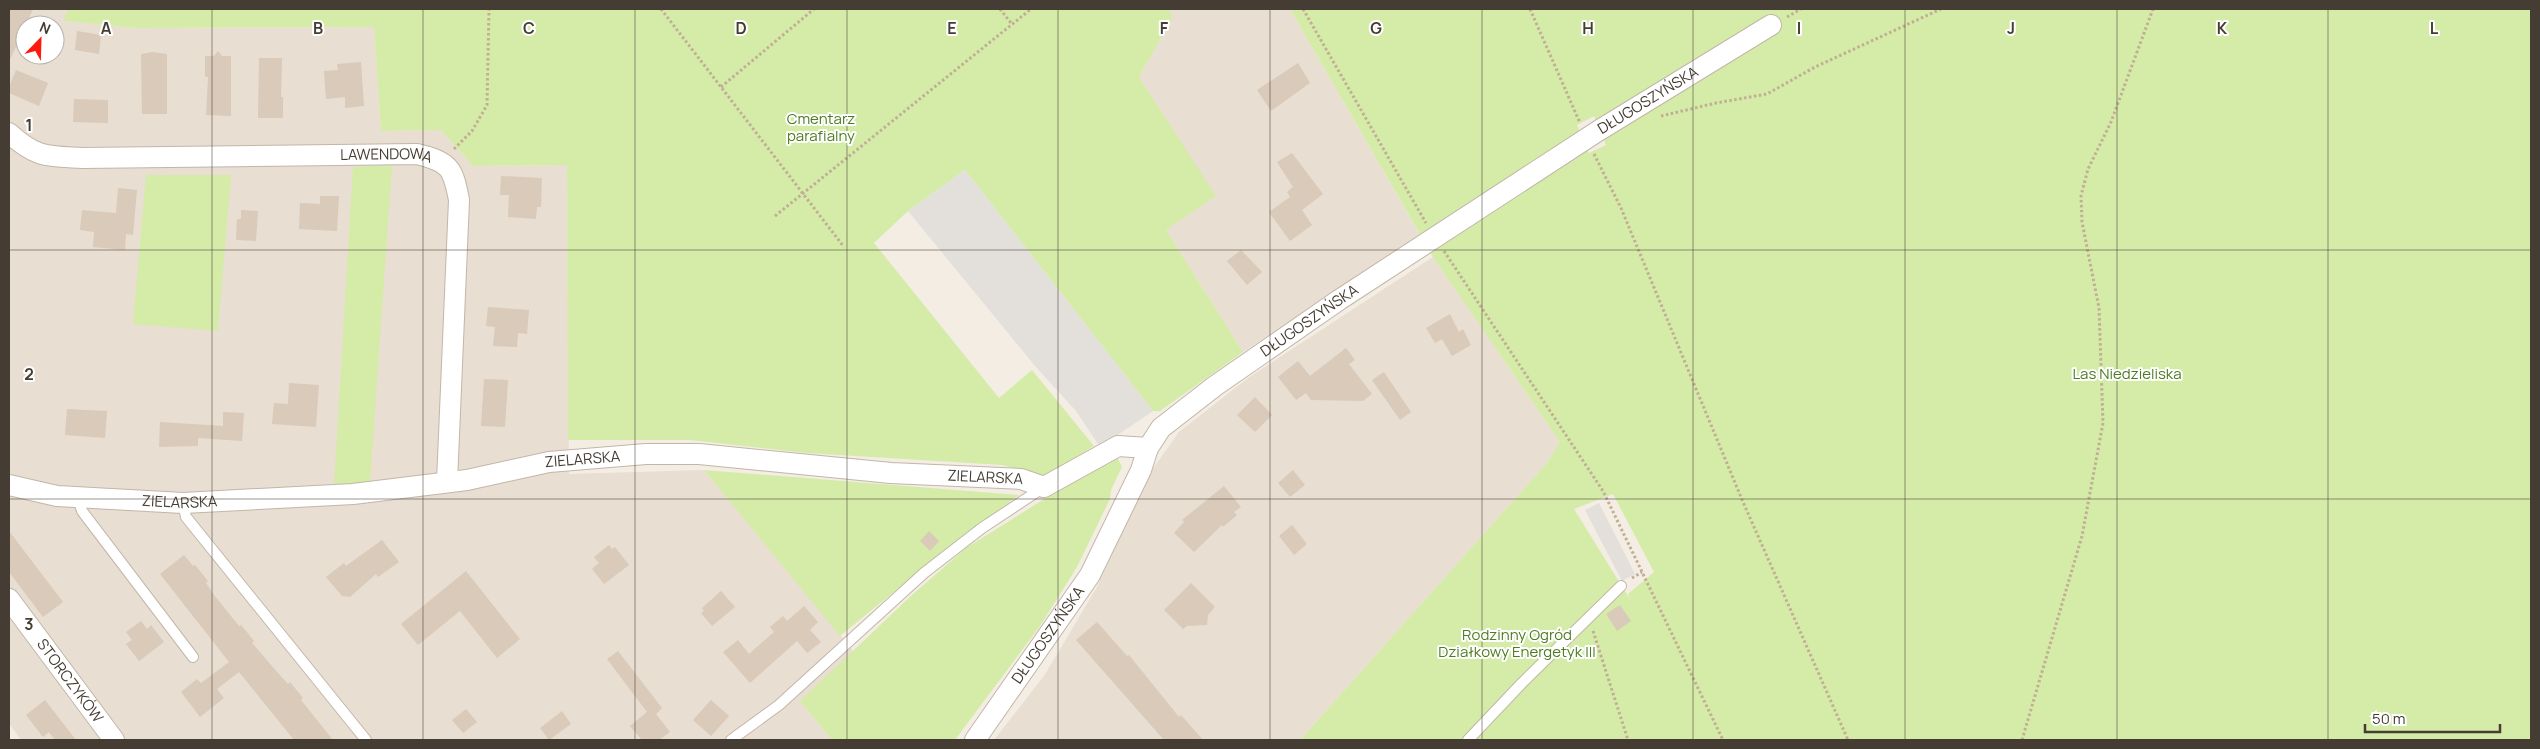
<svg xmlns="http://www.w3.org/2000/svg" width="2540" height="749" font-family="Manrope,sans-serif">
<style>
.residential{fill:#e8ded1;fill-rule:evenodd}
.green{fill:#d4eca8;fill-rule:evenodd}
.parking{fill:#e3e0dc}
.building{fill:#d9caba}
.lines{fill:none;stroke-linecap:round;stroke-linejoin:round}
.lane-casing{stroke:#c2b6a8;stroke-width:12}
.street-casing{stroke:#c2b6a8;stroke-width:22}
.path{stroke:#c2ad95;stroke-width:3;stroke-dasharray:2.5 2.5;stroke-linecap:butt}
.lane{stroke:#fff;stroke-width:10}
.street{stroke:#fff;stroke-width:20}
.grid{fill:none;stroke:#453c33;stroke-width:1;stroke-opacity:0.55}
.labels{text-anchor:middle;stroke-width:4;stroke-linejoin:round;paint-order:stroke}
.street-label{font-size:15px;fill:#453c33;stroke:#fff}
.park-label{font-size:15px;fill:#4e7c21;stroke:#fff}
.grid-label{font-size:16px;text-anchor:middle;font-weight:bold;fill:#453c33;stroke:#fff;stroke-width:4;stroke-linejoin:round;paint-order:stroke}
</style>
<rect width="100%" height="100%" fill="#f3ede3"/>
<g class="residential">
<path d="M9 9H68L65 21 135 28 374 27 381 131 441 130 473 166 567 165 569 474 704 470 854 652 800 701 832 740H21L9 723ZM25 25H55V55H25Z"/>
<path d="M1170 9H1290L1420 235 1243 352 1166 230 1215 196 1139 77 1172 19Z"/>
<path d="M1433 257 1560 442 1546 464 1300 740H994L1044 676 1097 587 1147 477 1179 432 1248 378Z"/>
</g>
<g class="green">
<path d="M68 9H1170L1172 19 1139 77 1216 196 1166 230 1243 352 1160 411H1153L965 170 908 211 874 243 999 398 1032 370 1094 446 1045 477 1002 465 806 453 690 440H568L567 165 473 166 441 130 381 131 374 27 135 28 64 21Z"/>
<path d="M1290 9H2531V740H1300L1546 464 1560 442 1433 257ZM1594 116 1606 145 1589 153 1577 125ZM1613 494 1654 572 1628 594 1631 601 1574 509Z"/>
<path d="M392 165 370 483 334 486 353 167Z"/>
<path d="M146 175H231L218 331 133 324Z"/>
<path d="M1117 457 1122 467 1111 490 1110 499 1077 567 1040 626 955 740H832L800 701 912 595 966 548 1100 464Z"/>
<path d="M704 470 1019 495 934 559 840 636Z"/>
</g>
<g class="parking">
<path d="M965 170 1153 411 1100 447 1076 411 1035 366 908 211Z"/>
<path d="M1599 503 1635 574 1622 581 1585 510Z"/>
</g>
<g class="building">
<path d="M9 9H33L9 62Z"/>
<path d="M77 31 101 35 99 54 75 50Z"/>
<path d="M218 51 222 56H231V116L206 115 208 77H205V56H214Z"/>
<path d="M152 52 167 54V114H142L141 54Z"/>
<path d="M259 58H282L281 97H283V118H258Z"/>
<path d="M361 62 364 106 345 108V97L326 99 324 71 338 70 337 64Z"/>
<path d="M1298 63 1310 83 1271 111 1257 90Z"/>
<path d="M16 70 48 83 39 106 9 93V87Z"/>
<path d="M74 99 108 100V123L73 122Z"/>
<path d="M1292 153 1323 194 1302 210 1312 225 1290 241 1269 212 1290 197 1287 192 1293 187 1277 162Z"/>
<path d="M501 176 542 178 541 207H537L536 219 508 217 509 195H500Z"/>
<path d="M118 188 137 190 133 235 126 234 125 250 93 247 94 232 80 230 82 210 116 213Z"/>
<path d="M320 196H339L337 231 299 229 300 203 320 204Z"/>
<path d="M241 210 258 211 256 241 236 240 237 219H241Z"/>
<path d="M1241 250 1262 272 1247 285 1227 261Z"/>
<path d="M488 307 529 310 527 334 518 333 517 347 493 346 495 327 486 326Z"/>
<path d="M1450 314 1459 332 1463 329 1471 345 1452 356 1442 339 1435 343 1426 328Z"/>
<path d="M1346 348 1355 360 1349 364 1372 394 1363 401 1311 400 1306 393 1296 400 1278 377 1298 361 1310 376Z"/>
<path d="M1384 372 1411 412 1400 420 1372 380Z"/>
<path d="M484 379 508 380 505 427 481 426Z"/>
<path d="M289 383 319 385 316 427 272 424 274 403 288 404Z"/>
<path d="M1255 397 1272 415 1255 432 1237 415Z"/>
<path d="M67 409 107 411 105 438 65 435Z"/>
<path d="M223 412 244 413 242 441 198 438V446L159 447 160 422 223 426Z"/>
<path d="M1293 470 1305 485 1290 497 1278 483Z"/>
<path d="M1224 486 1241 507 1234 512 1237 515 1223 527 1222 525 1194 552 1174 533 1184 522 1182 520Z"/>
<path d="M1292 525 1307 544 1294 555 1279 536Z"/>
<path d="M9 531 63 602 43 617 9 572Z"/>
<path d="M929 531 939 541 930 551 920 541Z"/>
<path d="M382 540 399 562 378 577 376 574 350 597 342 596 326 577 344 563 346 566Z"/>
<path d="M609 545 612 549 615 547 629 565 604 584 592 569 599 563 594 557Z"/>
<path d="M184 555 193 566 195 565 208 581 206 583 214 595 239 626 241 625 254 641 252 643 278 673 288 684 290 682 303 698 301 700 333 740H294L239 672 217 689 224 698 200 717 181 692 197 679 201 683 229 662 160 574Z"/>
<path d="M466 571 520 639 497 658 460 611 418 645 401 624Z"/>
<path d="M1191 583 1215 607 1208 615 1207 625 1187 626 1183 629 1164 610Z"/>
<path d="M721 591 735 607 712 626 701 613 704 611 702 608Z"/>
<path d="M1620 605 1631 621 1617 631 1606 614Z"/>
<path d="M804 606 818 622 810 630 821 642 807 653 797 641 750 683 723 652 738 640 749 654 774 632 770 627 783 616 787 621Z"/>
<path d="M141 621 147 629 151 625 164 642 139 661 126 644 132 640 126 632Z"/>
<path d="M1097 622 1127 656 1129 655 1179 717 1181 715 1203 740H1164L1076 640Z"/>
<path d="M618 651 662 708 656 714 670 732 659 740H642L630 726 647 712 607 659Z"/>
<path d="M45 700 76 740H55L49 732 43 737 26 715Z"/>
<path d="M711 700 729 716 711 736 693 720Z"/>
<path d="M466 709 477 722 463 733 452 720Z"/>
<path d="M562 711 571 724 549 740 540 728Z"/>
</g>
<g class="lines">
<g class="lane-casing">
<g id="lane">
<path d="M78 497 82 511 193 657"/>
<path d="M183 503 186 517 366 740"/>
<path d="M731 740 779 705 924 573 982 528 1044 487"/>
<path d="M1468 740 1522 683 1621 586"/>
</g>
</g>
<g class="street-casing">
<g id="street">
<path id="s1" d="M9 133C36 158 47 156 82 158L417 154C450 162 453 168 459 200L447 482"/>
<path id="s2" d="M9 485 57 496 183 503 353 494 467 480 549 462 646 454H699L891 473 1021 479 1044 487 1118 446 1148 448"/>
<path id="s3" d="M9 599 114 740"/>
<path id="s4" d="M975 740 1090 575 1141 470 1148 448 1161 428 1215 386 1339 300 1598 131 1771 25"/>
</g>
</g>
<g class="path">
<path d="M661 9 844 247"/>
<path d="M1000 9 1011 23"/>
<path d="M1303 9 1426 223"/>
<path d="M1530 9 1580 123"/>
<path d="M1787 17 1801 9"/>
<path d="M721 87 814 9"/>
<path d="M1661 116 1716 103 1767 94 1815 67 1941 9"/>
<path d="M454 149 472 131 487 105 489 9"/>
<path d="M1594 154 1621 208 1743 502 1848 740"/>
<path d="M775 216 1031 9"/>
<path d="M1444 251 1603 491 1723 740"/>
<path d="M1632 578 1642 572"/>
<path d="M1593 631 1628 740"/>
<path d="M2022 740 2082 536 2103 423 2099 308 2082 222 2081 196 2088 169 2111 122 2153 9"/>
</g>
<use href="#lane" class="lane"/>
<use href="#street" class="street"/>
</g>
<path class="grid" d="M212 9V740M423 9V740M635 9V740M847 9V740M1058 9V740M1270 9V740M1482 9V740M1693 9V740M1905 9V740M2117 9V740M2328 9V740M9 250H2531M9 499H2531"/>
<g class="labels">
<g class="street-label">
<text dy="5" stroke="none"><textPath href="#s4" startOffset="952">DŁUGOSZYŃSKA</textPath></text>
<text dy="5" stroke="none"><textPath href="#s1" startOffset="384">LAWENDOWA</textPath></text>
<text dy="5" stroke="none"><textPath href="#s4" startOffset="548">DŁUGOSZYŃSKA</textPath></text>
<text dy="5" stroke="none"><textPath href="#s2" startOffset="578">ZIELARSKA</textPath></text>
<text dy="5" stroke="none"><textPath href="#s2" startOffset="982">ZIELARSKA</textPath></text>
<text dy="5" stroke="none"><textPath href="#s2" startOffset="172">ZIELARSKA</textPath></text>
<text dy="5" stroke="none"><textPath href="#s4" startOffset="128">DŁUGOSZYŃSKA</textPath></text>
<text dy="5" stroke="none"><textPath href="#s3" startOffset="102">STORCZYKÓW</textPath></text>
</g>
<g class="park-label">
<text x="821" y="124">Cmentarz<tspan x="821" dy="17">parafialny</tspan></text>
<text x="2127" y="379">Las Niedzieliska</text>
<text x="1517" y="640">Rodzinny Ogród<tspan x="1517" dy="17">Działkowy Energetyk III</tspan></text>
</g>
</g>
<g class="grid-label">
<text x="106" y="34">A</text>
<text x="318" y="34">B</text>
<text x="529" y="34">C</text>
<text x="741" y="34">D</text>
<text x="952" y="34">E</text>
<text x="1164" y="34">F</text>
<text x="1376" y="34">G</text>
<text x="1588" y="34">H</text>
<text x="1799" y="34">I</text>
<text x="2011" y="34">J</text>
<text x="2222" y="34">K</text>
<text x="2434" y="34">L</text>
<text x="29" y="131">1</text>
<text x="29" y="380">2</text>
<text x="29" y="630">3</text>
</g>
<rect width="2540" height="749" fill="none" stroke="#453c33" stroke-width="20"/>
<g transform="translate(40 40) rotate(23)"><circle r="24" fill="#ffffff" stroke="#b5b1ad"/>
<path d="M0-4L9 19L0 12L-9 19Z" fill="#ff180e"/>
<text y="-8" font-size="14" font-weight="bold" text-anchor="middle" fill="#453c33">N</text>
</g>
<path d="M2365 724v8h135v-8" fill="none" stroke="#453c33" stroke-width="2.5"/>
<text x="2372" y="724" font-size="15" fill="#453c33" stroke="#ffffff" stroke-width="4" paint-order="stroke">50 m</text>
</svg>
